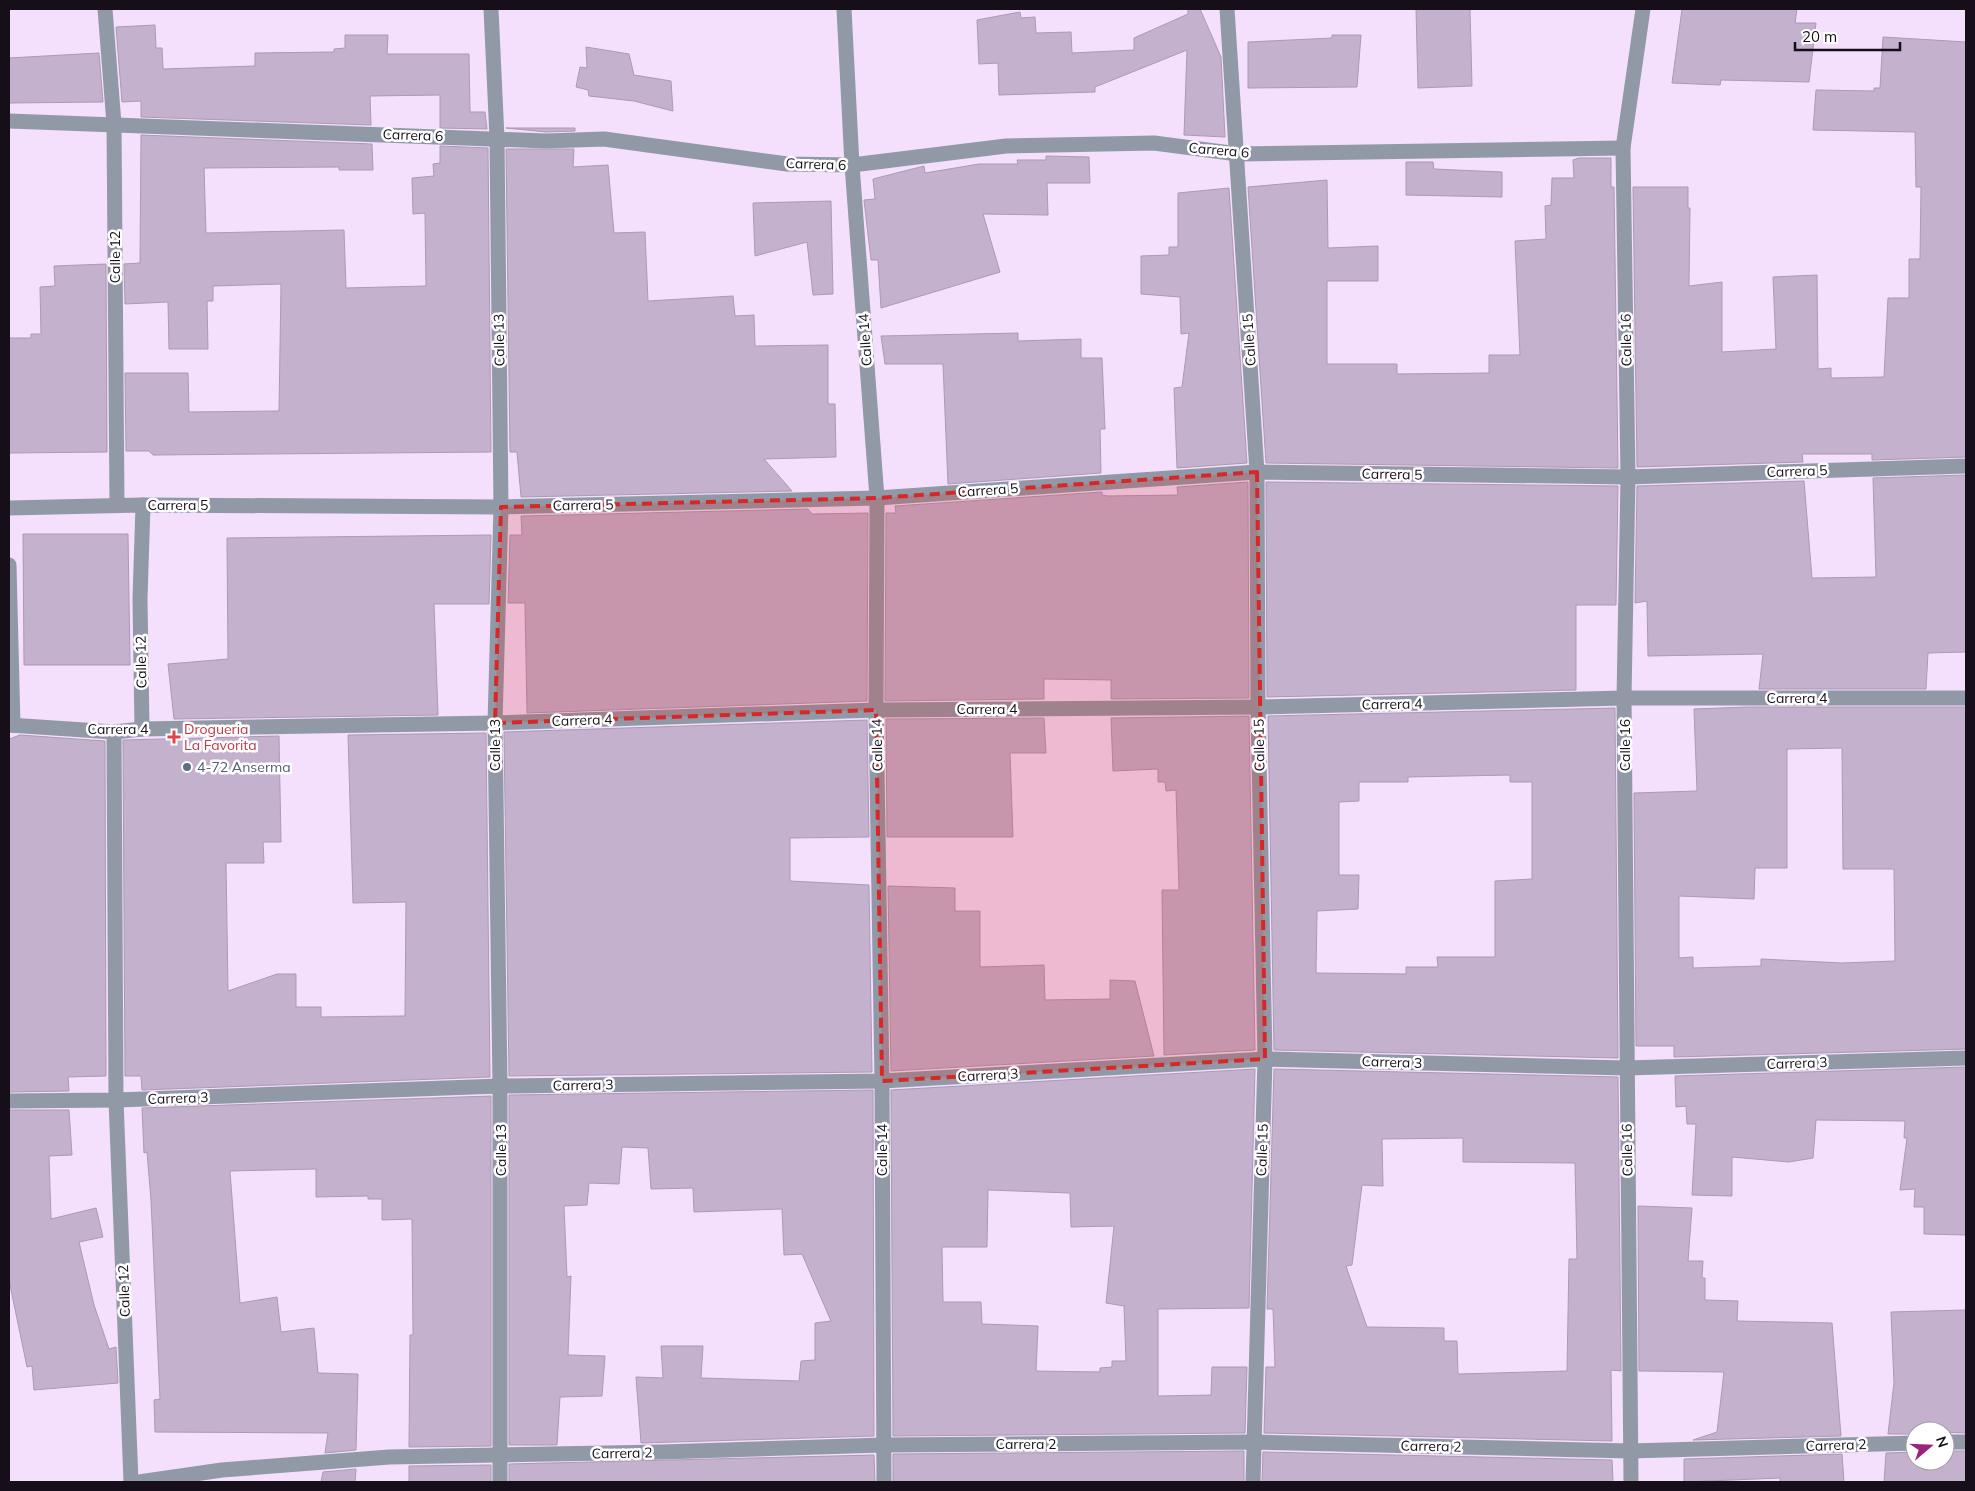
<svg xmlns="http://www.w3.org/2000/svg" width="1975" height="1491" font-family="Mulish,sans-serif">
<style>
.building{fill:#c4b1cd;stroke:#ac99b5;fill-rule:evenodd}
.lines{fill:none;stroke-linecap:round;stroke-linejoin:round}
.minor{stroke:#9299a6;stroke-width:15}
.marked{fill:#d62828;fill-opacity:0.2;stroke:#d62828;stroke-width:4;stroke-dasharray:10 6;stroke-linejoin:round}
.health-dot{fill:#e0444e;stroke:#fff;stroke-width:2}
.service-dot{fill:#5c6f8a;stroke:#fff;stroke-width:2}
.labels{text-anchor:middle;stroke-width:5;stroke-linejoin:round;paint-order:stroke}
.street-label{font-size:14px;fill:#160f19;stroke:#fff}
.health-label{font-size:14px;fill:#be3a42;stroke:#fff;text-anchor:start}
.service-label{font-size:14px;fill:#4e5e75;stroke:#fff;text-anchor:start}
</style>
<rect width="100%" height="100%" fill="#f4dffd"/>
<g class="building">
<path d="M1188 9H1200L1221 57 1225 137 1184 135 1187 50 1095 87V92L999 95 998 63 979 64 977 20 1020 12 1021 18 1035 17 1036 33 1071 32 1072 53 1134 50V38L1188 14Z"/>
<path d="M1416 9H1470L1472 86 1418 88Z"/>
<path d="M1682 9H1797L1795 23H1816L1809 82 1721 80 1720 85 1672 83Z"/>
<path d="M155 25 156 48H162L163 69 255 66V53L334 52V49L345 48V35H388L387 54H469L470 112H485L487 129 440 128V95L370 96 371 125 141 117V101L122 102 116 27Z"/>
<path d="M1332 35H1361L1357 87 1248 88V42L1332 38Z"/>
<path d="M1883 37 1966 42V457L1872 460V454H1802L1803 462 1637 467 1633 187H1688V208H1690L1689 286 1722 282V352L1776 349 1773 277 1817 275 1818 369 1831 368V378L1884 377 1888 298H1909V259H1920L1921 187H1916L1915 132 1813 130 1816 90 1874 91V88H1880Z"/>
<path d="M586 47 629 54 634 75 671 81 673 111 634 101 589 96 588 90 576 87 580 67 587 68Z"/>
<path d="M99 53 103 102 9 103V58Z"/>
<path d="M506 128H575V131L546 132Z"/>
<path d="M141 135 372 144 373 170H339V167L204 168 206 233 344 230 346 288 426 286 425 213 413 214 412 178 434 176 433 164 440 163V146L488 148 491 452 153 455 149 451H126L125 373H188L189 412 279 411 281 284 213 286V301H207L208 349H169L168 302 125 304 124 264 140 263Z"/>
<path d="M506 149H574L573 167 608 165 614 233 645 232 648 301 733 296 735 316 754 315 755 346 828 345V404H835L836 457 764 459 792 491 521 497 517 452H510Z"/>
<path d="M1046 156 1089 157 1090 183H1047L1048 215 983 214 1000 272 881 308 878 260H871L864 200 875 199 873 179 924 166 925 173 979 164H1018L1017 160H1046Z"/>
<path d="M1579 158H1611V187H1614L1618 468 1266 463 1248 187 1327 180 1328 248 1378 246V281H1327V364H1397V374L1489 373V355H1520L1515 241 1546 239 1545 206 1551 205 1552 178H1574L1573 160Z"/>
<path d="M1406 162H1433L1434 169 1502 172V197L1406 195Z"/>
<path d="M1229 188 1247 463 1177 468 1174 388 1182 387 1189 333 1181 334 1180 297 1141 294V256L1169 255V247H1178V193Z"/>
<path d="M831 201 833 294 813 295 807 242 755 256 753 203Z"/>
<path d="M106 264 107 452 9 453V338H31V334H41L40 287 55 286 54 266Z"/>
<path d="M1018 333V341L1081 339V358H1102L1105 429H1100L1101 473 948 484 943 364H885L881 336Z"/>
<path d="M1966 475V652L1928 653 1926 689H1759L1763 654 1648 656 1647 601 1635 603 1637 486 1804 481 1812 578 1876 577 1873 478Z"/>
<path d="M1248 482 1249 698 1111 699V680L1044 679V699L885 701 886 513H896L895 506 1102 492V495L1108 496 1178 495 1177 487Z"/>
<path d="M1266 482 1618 486 1616 605H1576V690L1267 697Z"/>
<path d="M808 509 812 514 868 513 867 701 527 713 525 603H508L510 535H522L521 516Z"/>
<path d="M23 534H128L130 665H24Z"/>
<path d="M491 535 489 604H434L438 715 174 719 168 664 228 659 227 538Z"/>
<path d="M1748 707H1966V1049L1674 1057V1046H1636L1634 793 1697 791 1694 709ZM1842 748 1843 869H1894L1895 961 1842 963 1761 959V966L1693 968V957L1679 958V896L1754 899 1755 868H1787V749Z"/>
<path d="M1615 708 1618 1058 1274 1050 1268 716ZM1510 775V782H1532V879L1495 881V957H1437L1438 967H1406V974L1316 973 1317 911 1358 909 1359 875H1339V802L1359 801V782H1408V777Z"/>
<path d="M1249 716 1255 1050 1164 1055 1162 890H1179L1176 790 1166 791 1165 782H1158V769L1113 771 1111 718Z"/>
<path d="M1044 718 1046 753H1010L1013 837H887L886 719Z"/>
<path d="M867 720 869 837 790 838V881L869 885 872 1072 509 1076 504 732Z"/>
<path d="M486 733 490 1077 142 1090 141 1076H125L123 740 279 736 281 842H263L264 863H226L228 991 277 974H296V1007H321V1017L405 1016 406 902 353 903 348 735Z"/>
<path d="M20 735 105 741 106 1076 68 1077 69 1091 9 1092V739Z"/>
<path d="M888 886 955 888V911H980V967L1044 965 1045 1000 1110 999V980L1135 981 1154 1056 891 1071Z"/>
<path d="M1966 1067V1235L1924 1234V1207H1914L1915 1189 1900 1190 1907 1138H1904L1905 1121 1816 1120 1813 1158 1789 1162 1732 1157V1196L1692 1195 1696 1124H1687L1686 1106 1676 1107 1675 1076Z"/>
<path d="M1255 1069 1249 1308 1158 1309V1396L1211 1395 1212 1367H1247L1245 1433 893 1436 891 1090ZM988 1190 1070 1193 1071 1227 1114 1226 1106 1303 1124 1306 1126 1361H1112V1367L1100 1368V1372L1036 1371 1038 1326 982 1324 981 1302H943L942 1247H987Z"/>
<path d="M1274 1069 1618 1077 1621 1371 1611 1370 1612 1441 1264 1433 1266 1367H1275L1273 1309H1267ZM1463 1138V1162L1575 1163 1577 1259H1569L1567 1371 1458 1374 1457 1341H1444V1328L1367 1327 1346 1266 1352 1265 1362 1185 1383 1186 1382 1139Z"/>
<path d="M873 1090 874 1436 641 1443 636 1377 663 1378 661 1346H703L701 1378 799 1381 801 1361 815 1360V1323L831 1321 802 1254 784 1255 782 1209 694 1212 693 1188 651 1189 648 1148 622 1147 619 1184 589 1183 587 1205 564 1206 567 1277 571 1276 568 1355 605 1356 602 1396 560 1397 557 1445H509V1095Z"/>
<path d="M491 1096V1446L409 1447 410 1335H413L412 1219 382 1220V1199H368V1196L316 1197V1169L230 1171 240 1303 277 1297 281 1332 314 1328 318 1373 358 1374 356 1450 325 1453 328 1433 155 1432 154 1400 160 1399 151 1200 147 1152 144 1153 142 1108Z"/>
<path d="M9 1110H69L72 1155 49 1156 51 1219 96 1208 103 1237 79 1242 94 1305 109 1349 116 1347 118 1383 34 1390 32 1366 27 1367 9 1280Z"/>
<path d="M1638 1206 1692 1208 1688 1261H1703L1702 1278H1705V1300L1738 1301 1737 1321 1832 1323 1841 1436 1693 1440 1717 1432 1724 1372 1639 1371Z"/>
<path d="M1966 1310V1433L1915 1431V1434H1888L1894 1383 1891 1312Z"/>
<path d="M1244 1451V1482H893V1454Z"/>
<path d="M1945 1451H1966V1482H1884L1886 1453 1915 1452V1461H1945Z"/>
<path d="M1263 1452 1612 1460 1613 1482H1262Z"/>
<path d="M1842 1454 1844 1482H1780V1478L1684 1482V1459Z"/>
<path d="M874 1455 875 1482H509V1464Z"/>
<path d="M491 1465V1482H409V1466Z"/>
<path d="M356 1469 355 1482H321L323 1472Z"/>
</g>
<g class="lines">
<g class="minor">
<path d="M105 9 114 124 117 505"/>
<path d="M491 9 497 138 501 507 495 723 500 1086V1482"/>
<path d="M844 9 852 165 877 498 876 710 882 1081 884 1482"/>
<path d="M1227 9 1257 472 1258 707 1265 1059 1253 1482"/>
<path d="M9 121 546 141 604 139 787 164 852 165 1006 146 1154 143 1238 154 1623 148"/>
<path d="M9 508 143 505 501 507 877 498 1257 472 1628 477 1966 466"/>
<path d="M9 565 13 725"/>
<path d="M9 725 114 732 142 729 495 723 876 710 1258 707 1624 698H1966"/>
<path d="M142 729 140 599 143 505"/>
<path d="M114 732 116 1100 131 1482"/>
<path d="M9 1101 116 1100 500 1086 882 1081 1265 1059 1626 1068 1966 1058"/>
<path d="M1945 1442H1966"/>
<path d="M139 1482 222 1470 389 1457 662 1452 883 1445 1253 1442 1630 1451 1915 1443"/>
<path d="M1631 1482 1624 698 1628 477 1623 148 1643 9"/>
</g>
</g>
<path class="marked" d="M1257 472 1265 1059 882 1081 876 710 495 723 501 507 877 498Z"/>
<path class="health-dot" d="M171.5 729.5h5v5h5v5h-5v5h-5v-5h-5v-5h5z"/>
<circle class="service-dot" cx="187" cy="767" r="5"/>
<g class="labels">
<g class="street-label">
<text transform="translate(413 135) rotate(2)" y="5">Carrera 6</text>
<text transform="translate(1219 150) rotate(5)" y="5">Carrera 6</text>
<text transform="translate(816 164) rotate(2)" y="5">Carrera 6</text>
<text transform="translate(115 257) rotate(-90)" y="5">Calle 12</text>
<text transform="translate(499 340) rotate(-91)" y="5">Calle 13</text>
<text transform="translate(865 340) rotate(-94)" y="5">Calle 14</text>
<text transform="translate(1249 340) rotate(-94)" y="5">Calle 15</text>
<text transform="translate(1626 340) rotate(-91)" y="5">Calle 16</text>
<text transform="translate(1797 471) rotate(-2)" y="5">Carrera 5</text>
<text transform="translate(1392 474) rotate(1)" y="5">Carrera 5</text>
<text transform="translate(988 490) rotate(-4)" y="5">Carrera 5</text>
<text x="178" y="510">Carrera 5</text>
<text transform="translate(583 505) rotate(-1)" y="5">Carrera 5</text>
<text transform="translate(141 662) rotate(-91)" y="5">Calle 12</text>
<text x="1797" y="703">Carrera 4</text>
<text transform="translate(1392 704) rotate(-1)" y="5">Carrera 4</text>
<text x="987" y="714">Carrera 4</text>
<text transform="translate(582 720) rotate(-2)" y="5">Carrera 4</text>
<text x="118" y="734">Carrera 4</text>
<text transform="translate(495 745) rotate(-90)" y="5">Calle 13</text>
<text transform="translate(877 745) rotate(-91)" y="5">Calle 14</text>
<text transform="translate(1259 745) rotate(-91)" y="5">Calle 15</text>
<text transform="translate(1625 745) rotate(-90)" y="5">Calle 16</text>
<text transform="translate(1392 1062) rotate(2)" y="5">Carrera 3</text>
<text transform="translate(1797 1063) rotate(-2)" y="5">Carrera 3</text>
<text transform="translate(988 1075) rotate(-3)" y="5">Carrera 3</text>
<text transform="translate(583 1085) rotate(-1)" y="5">Carrera 3</text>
<text transform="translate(178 1098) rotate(-2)" y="5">Carrera 3</text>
<text transform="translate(501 1150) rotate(-90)" y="5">Calle 13</text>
<text transform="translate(882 1150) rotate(-90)" y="5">Calle 14</text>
<text transform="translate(1262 1150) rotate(-88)" y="5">Calle 15</text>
<text transform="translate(1627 1150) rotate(-91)" y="5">Calle 16</text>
<text transform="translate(124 1291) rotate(-92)" y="5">Calle 12</text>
<text x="1026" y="1449">Carrera 2</text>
<text transform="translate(1836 1445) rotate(-2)" y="5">Carrera 2</text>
<text transform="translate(1431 1446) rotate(1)" y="5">Carrera 2</text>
<text transform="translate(622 1453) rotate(-1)" y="5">Carrera 2</text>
</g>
<g class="health-label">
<text x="184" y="734">Drogueria<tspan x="184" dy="16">La Favorita</tspan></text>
</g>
<g class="service-label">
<text x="197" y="772">4-72 Anserma</text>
</g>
</g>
<rect width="1975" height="1491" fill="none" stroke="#160f19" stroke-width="20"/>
<g transform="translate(1930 1446) rotate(71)"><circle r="24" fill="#ffffff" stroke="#a29fa3"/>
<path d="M0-4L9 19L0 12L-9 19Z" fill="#9b237c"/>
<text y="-8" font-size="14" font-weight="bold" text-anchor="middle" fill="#160f19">N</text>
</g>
<path d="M1795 42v8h105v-8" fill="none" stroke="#160f19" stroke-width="2.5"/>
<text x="1802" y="42" font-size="15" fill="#160f19" stroke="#ffffff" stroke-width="4" paint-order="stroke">20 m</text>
</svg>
